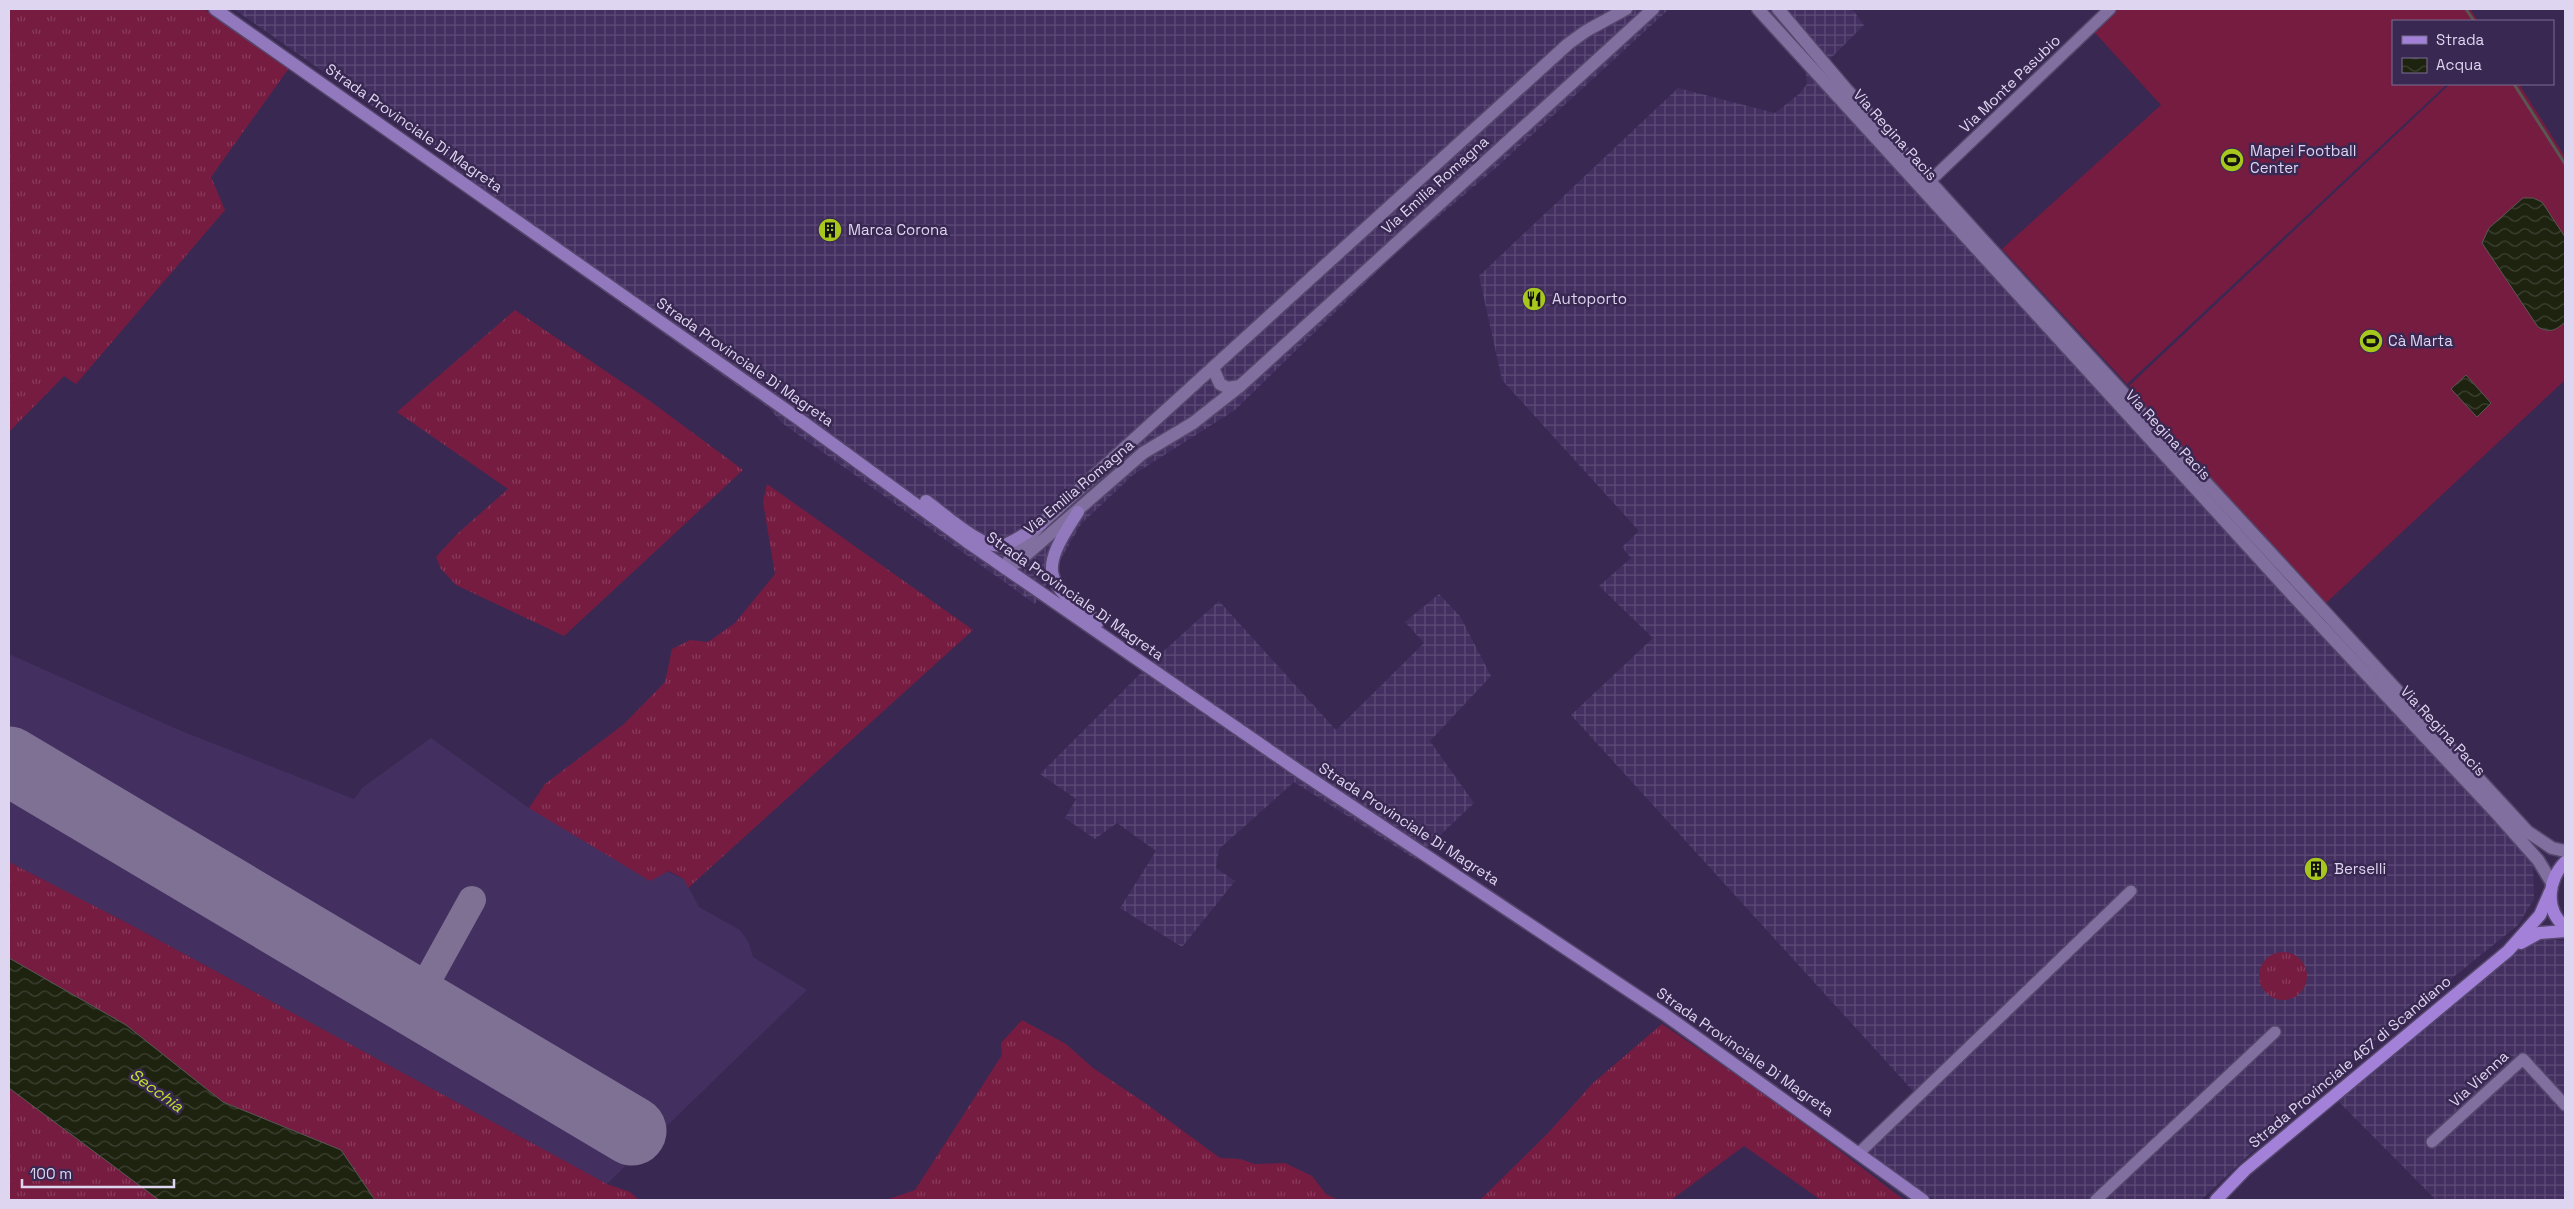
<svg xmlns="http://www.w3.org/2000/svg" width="2574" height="1209" font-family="'Space Grotesk',sans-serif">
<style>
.built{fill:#432f60}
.industrial{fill:url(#industrial-grid)}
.grass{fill:url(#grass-tufts)}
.garden{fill:#771c41}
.water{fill:url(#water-waves);stroke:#585853}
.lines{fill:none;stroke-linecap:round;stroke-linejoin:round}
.stream{stroke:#585853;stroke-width:3}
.taxiway{stroke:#7e7194;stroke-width:28}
.runway{stroke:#7e7194;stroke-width:69}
.minor-casing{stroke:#55466b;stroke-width:14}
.tertiary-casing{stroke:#55466b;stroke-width:15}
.secondary-casing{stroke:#55466b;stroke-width:15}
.primary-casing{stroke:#55466b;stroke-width:15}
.minor{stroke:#816f9f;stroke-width:11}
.tertiary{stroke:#816f9f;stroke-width:12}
.secondary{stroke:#9278bc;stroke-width:12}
.primary{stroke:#a381d8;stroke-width:12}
.labels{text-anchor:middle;stroke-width:5;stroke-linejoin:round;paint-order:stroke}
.street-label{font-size:15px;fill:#ded5f0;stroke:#392852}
.poi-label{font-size:15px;fill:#ded5f0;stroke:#392852;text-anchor:start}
.water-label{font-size:16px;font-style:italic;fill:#c0e42c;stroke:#392852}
</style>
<defs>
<pattern id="industrial-grid" width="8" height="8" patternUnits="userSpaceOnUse" patternTransform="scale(1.25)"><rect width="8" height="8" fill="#432f60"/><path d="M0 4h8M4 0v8" fill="none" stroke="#5e4c77"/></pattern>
<pattern id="grass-tufts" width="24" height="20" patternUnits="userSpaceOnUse" patternTransform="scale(1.25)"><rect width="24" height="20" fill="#771c41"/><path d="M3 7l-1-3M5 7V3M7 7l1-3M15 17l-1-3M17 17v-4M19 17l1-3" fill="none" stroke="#8a3c5d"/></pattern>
<pattern id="water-waves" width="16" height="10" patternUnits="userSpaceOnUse" patternTransform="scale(1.25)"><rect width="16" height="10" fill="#1e2310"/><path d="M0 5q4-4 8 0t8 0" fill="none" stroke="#3e4233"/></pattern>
</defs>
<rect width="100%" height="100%" fill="#392852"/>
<path class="built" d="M9 654 179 730 354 799 362 788 431 738 529 808 684 879 699 907 740 930 749 943 753 957 807 990 607 1184 133 926 9 862Z"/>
<g class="industrial">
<path d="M234 9H1669L1497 167 1399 250 1235 410 1133 475 1081 524 1035 604 782 423 769 408 441 176 455 164Z"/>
<path d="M1784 9H1852L1864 25 1830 59Z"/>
<path d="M1805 66 2515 841 2533 865 2534 899 2518 925 2380 1036 2322 1086 2201 1200H1935L1859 1145 1914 1092 1571 715 1653 638 1599 586 1631 558 1622 547 1639 531 1502 380 1479 276 1678 88 1775 113 1799 94 1807 84Z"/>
<path d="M1439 594 1460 616 1491 676 1430 741 1474 803 1415 859 1294 782 1219 849 1216 868 1235 881 1182 947 1120 908 1156 851 1117 823 1095 839 1065 818 1076 799 1040 774 1155 659 1219 601 1336 730 1424 643 1405 622Z"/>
<path d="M2539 938 2565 941V1200H2436L2338 1101 2526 943Z"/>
</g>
<g class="grass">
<path d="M9 9H204L289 68 211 177 225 210 76 384 64 376 9 432Z"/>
<path d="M515 310 650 401 743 470 564 636 456 585 441 569 436 557 457 534 508 489 397 412Z"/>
<path d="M767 484 973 630 688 888 684 879 669 871 650 881 529 808 545 784 624 724 665 682 672 649 690 640 708 642 735 623 775 574 763 502Z"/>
<path d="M9 862 133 926 607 1184 630 1192 639 1200H375L341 1150 223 1102 126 1025 9 958Z"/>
<circle cx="2283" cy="976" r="24"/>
<path d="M1022 1020 1066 1044 1093 1068 1145 1103 1220 1158 1240 1159 1255 1164 1285 1163 1312 1176 1326 1194 1338 1200H886L915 1190 1002 1055 1001 1043Z"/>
<path d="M1662 1024 1779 1104 1904 1200H1821L1744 1146 1671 1200H1480L1548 1133 1593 1083Z"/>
<path d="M9 1088 159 1200H9Z"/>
</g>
<g class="garden">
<path d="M2101 9H2470L2478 21H2393V84H2447L2127 384 2002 249 2161 105 2086 23Z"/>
<path d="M2450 84H2519L2565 157V380L2326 603 2304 592 2140 417 2134 391 2129 386Z"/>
</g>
<g class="water">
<path d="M2523 198H2533L2542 202 2565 237V322C2555 331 2550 333 2538 327L2482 243 2489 228Z"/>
<path d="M2466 375 2491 403 2477 417 2451 389Z"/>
<path d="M9 958 126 1025 223 1102 341 1150 375 1200H159L9 1088Z"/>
</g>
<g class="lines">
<g class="stream">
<path d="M2466 9 2474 21"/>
<path d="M2514 84 2565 164"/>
</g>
<path class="taxiway" d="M415 1003 472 900"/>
<path class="runway" d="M9 761 632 1131"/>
<g class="minor-casing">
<g id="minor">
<path d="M1931 180 2110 9"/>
<path d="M2432 1142 2523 1059 2565 1105"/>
<path d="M1859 1153 2131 891"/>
<path d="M2096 1200 2275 1032"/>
</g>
</g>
<g class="tertiary-casing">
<g id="tertiary">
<path d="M1758 9 2298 601 2498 815 2538 860 2552 883"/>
<path d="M1778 9 1846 89 2021 282 2441 738 2528 832 2552 848 2565 851"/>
<path d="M1213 368 1220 384 1228 388 1240 386"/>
<path d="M1005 568 1018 562 1143 453 1193 423 1240 386 1653 9"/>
<path d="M1005 568 1009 560 1041 524 1568 44 1586 31 1626 9"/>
</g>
</g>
<g class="secondary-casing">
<g id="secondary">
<path d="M215 9 796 417 966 541 1299 771 1664 1014 1923 1200"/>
<path d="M926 501C943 513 984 551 1003 545 1016 542 1029 530 1041 524"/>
<path d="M1078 512C1039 571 1042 581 1098 622"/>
</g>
</g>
<g class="primary-casing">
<g id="primary">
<path d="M2565 862C2548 880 2544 909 2565 927"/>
<path d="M2521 943 2539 933 2565 931"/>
<path d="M2216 1200 2245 1170 2508 951 2540 915 2550 892"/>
</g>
</g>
<use href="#minor" class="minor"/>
<use href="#tertiary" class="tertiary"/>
<use href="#secondary" class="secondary"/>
<use href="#primary" class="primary"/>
</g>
<defs>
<g id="stadium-disc" transform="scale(1.25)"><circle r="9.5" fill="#a7c71e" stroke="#392852"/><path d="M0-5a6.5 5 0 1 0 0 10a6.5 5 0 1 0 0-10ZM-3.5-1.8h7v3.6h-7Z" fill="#111"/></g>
<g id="building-disc" transform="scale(1.25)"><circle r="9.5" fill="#a7c71e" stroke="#392852"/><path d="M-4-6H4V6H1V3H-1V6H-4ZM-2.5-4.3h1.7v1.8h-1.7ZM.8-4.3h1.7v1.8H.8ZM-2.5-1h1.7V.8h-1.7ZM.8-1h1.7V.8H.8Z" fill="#111"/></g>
<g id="restaurant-disc" transform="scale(1.25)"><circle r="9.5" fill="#a7c71e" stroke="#392852"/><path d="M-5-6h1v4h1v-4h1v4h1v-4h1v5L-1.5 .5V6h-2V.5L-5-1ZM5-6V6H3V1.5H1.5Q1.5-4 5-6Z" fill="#111"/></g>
</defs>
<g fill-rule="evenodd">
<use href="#stadium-disc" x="2232" y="160"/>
<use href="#building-disc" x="830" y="230"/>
<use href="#restaurant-disc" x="1534" y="299"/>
<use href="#stadium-disc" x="2371" y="341"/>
<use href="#building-disc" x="2316" y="869"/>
</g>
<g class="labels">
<g class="street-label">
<text transform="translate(2010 84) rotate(-44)" y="5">Via Monte Pasubio</text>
<text transform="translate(414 128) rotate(35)" y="5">Strada Provinciale Di Magreta</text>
<text transform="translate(1895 135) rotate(48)" y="5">Via Regina Pacis</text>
<text transform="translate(1435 185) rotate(-42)" y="5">Via Emilia Romagna</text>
<text transform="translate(745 362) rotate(35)" y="5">Strada Provinciale Di Magreta</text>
<text transform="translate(2168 435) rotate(47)" y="5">Via Regina Pacis</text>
<text transform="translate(1079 487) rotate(-40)" y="5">Via Emilia Romagna</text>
<text transform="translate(1075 596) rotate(35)" y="5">Strada Provinciale Di Magreta</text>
<text transform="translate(2443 731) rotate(47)" y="5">Via Regina Pacis</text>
<text transform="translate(1409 824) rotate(33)" y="5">Strada Provinciale Di Magreta</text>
<text transform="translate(1745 1052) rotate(35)" y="5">Strada Provinciale Di Magreta</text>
<text transform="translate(2350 1062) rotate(-40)" y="5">Strada Provinciale 467 di Scandiano</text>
<text transform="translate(2479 1079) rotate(-43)" y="5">Via Vienna</text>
</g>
<g class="poi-label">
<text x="2250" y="156">Mapei Football<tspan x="2250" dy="17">Center</tspan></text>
<text x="848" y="235">Marca Corona</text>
<text x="1552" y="304">Autoporto</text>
<text x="2388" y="346">Cà Marta</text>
<text x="2334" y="874">Berselli</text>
</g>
<g class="water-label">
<text transform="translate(157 1090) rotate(36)" y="6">Secchia</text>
</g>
</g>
<rect width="2574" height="1209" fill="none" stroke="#ded5f0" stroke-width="20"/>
<rect x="2392" y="20" width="162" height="65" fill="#392852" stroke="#7b6d91"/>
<rect x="2402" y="36" width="25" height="8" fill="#a381d8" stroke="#7b6d91"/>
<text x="2436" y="45" font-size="15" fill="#ded5f0">Strada</text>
<rect x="2402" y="58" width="25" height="15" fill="url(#water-waves)" stroke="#7b6d91"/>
<text x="2436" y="70" font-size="15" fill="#ded5f0">Acqua</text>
<path d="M22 1179v8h152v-8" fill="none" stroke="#ded5f0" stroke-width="2.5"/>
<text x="30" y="1179" font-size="15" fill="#ded5f0" stroke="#392852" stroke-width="4" paint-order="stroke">100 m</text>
</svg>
